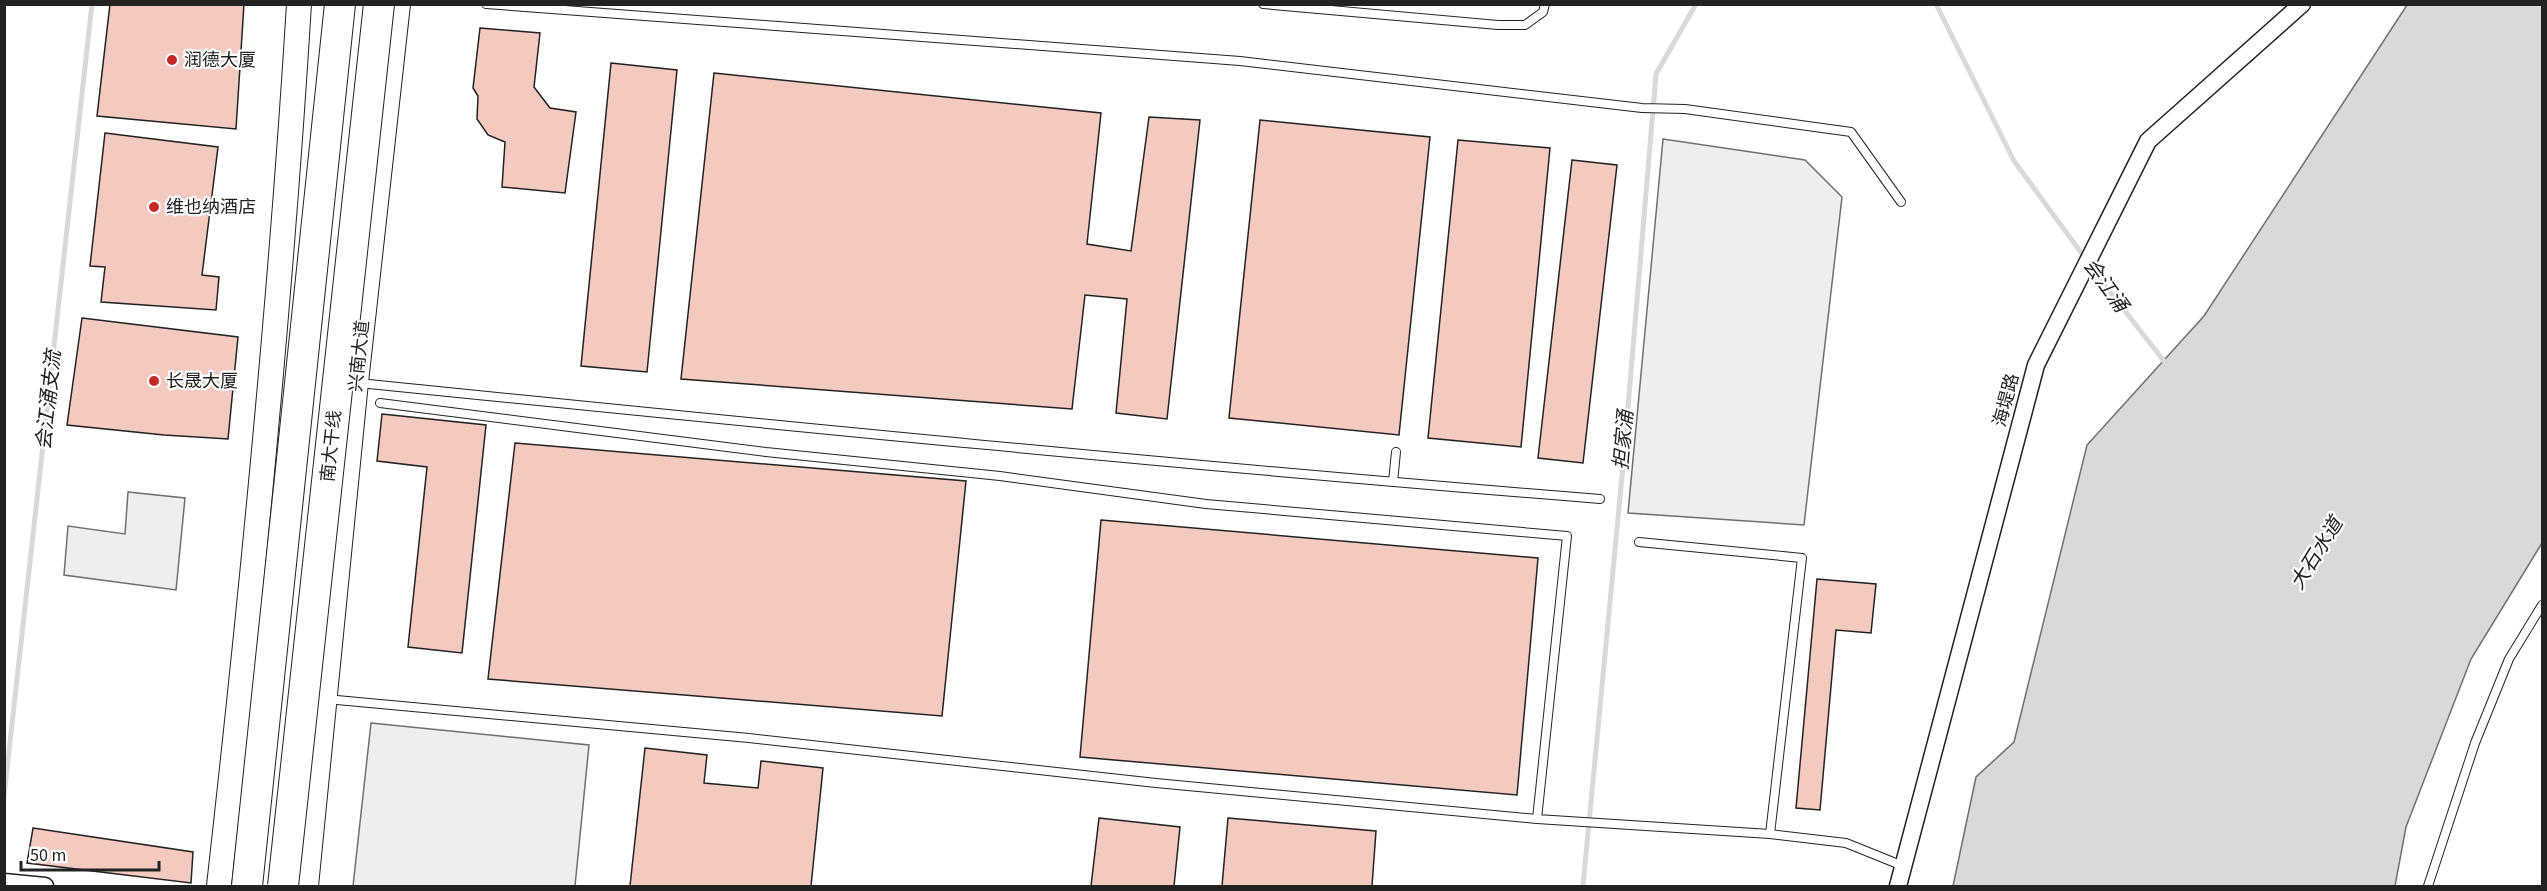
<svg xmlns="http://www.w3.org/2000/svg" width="2547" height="891" font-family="'Source Sans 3','Noto Sans SC',sans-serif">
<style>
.green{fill:#eee;stroke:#6f6f6f;stroke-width:1.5}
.water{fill:#d9d9d9;stroke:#6f6f6f;stroke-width:1.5}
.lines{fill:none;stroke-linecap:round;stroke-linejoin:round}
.stream{stroke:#d9d9d9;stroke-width:5}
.building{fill:#f3c9c0;stroke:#222;stroke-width:1.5}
.lane-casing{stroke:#222;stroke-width:10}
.street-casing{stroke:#222;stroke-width:19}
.secondary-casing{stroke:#222;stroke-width:26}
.lane{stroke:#fff;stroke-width:8}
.street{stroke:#fff;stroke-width:16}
.secondary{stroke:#fff;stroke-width:24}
.highway-bridge-casing{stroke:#222;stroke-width:32;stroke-linecap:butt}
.highway-bridge{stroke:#fff;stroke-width:30}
.poi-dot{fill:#c62828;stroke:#fff;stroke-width:2}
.labels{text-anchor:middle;stroke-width:4.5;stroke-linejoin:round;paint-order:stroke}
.poi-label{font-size:18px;fill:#222;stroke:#fff;text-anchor:start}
.street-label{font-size:18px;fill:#222;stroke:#fff}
.water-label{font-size:20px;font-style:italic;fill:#222;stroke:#fff}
</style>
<rect width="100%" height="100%" fill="#fff"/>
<g class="green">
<path d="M1663 139 1805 160 1842 197 1804 525 1628 513Z"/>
<path d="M128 492 185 498 176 590 64 575 68 526 125 534Z"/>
<path d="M371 723 589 745 575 886H353Z"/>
</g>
<path class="water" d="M2407 5H2542V543L2471 659 2406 827 2395 886H1953L1976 777 2014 742 2087 445 2204 316Z"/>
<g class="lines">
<g class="stream">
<path d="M1936 4 2014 161 2085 258"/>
<path d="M2090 266 2167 365"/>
<path d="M4 796 92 4"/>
<path d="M1583 886 1624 455 1656 74 1696 4"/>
</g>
</g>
<g class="building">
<path d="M110 4H244L236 129 97 116Z"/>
<path d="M480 28 540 33 534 87 550 108 576 112 565 193 502 187 505 142 488 135 477 119 478 96 473 88Z"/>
<path d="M611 63 677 70 647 372 581 366Z"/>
<path d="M714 73 1101 113 1087 244 1131 251 1149 117 1200 120 1167 419 1116 413 1127 299 1085 295 1072 409 681 379Z"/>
<path d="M1260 120 1430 137 1399 435 1229 418Z"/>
<path d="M105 133 218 147 202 275 219 277 216 310 101 302 105 267 90 266Z"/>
<path d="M1458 140 1550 148 1521 447 1428 438Z"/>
<path d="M1572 160 1617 165 1583 463 1538 458Z"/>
<path d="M82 318 238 337 228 439 164 435 67 425Z"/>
<path d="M382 414 486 425 462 653 408 647 427 467 377 461Z"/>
<path d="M515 443 966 481 942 716 488 679Z"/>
<path d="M1101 520 1538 558 1517 795 1080 757Z"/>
<path d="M1817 579 1876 584 1871 633 1836 630 1820 810 1796 808Z"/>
<path d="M645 748 707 755 704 783 758 788 761 761 823 768 811 886H630Z"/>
<path d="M1099 818 1180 827 1174 886H1091Z"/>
<path d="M1228 818 1376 831 1372 886H1222Z"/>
<path d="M33 828 193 852 191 883 27 863Z"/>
</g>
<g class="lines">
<g class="lane-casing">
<g id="lane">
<path d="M486 4 1240 61 1642 108 1685 109 1851 132 1901 202"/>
<path d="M1263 4 1498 25H1525L1543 12 1545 4"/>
<path d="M359 383C772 425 1186 466 1600 499"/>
<path d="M380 403 766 452 1000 476 1206 504 1567 536 1537 819 1770 834 1802 558 1639 542"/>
<path d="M1393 482 1396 452"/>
<path d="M326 699 749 738 1156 783 1537 819"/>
<path d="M1770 834 1846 843 1903 866"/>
<path d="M2428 886 2475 743 2509 659 2542 605"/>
</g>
</g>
<g class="street-casing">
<g id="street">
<path d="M4 882 45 886"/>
<path d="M1898 886 2036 365 2148 141 2302 4"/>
</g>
</g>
<g class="secondary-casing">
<g id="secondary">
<path d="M219 886C252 593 281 299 299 4"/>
<path d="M306 886 356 382 398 4"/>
</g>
</g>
<use href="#lane" class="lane"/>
<use href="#street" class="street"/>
<use href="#secondary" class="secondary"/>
<g class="highway-bridge-casing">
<g id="highway-bridge">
<path d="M247 886 340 4"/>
<path d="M283 886 379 4"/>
</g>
</g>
<use href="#highway-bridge" class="highway-bridge"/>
</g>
<g class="poi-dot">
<circle cx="172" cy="60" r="6"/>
<circle cx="154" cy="207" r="6"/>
<circle cx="154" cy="381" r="6"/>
</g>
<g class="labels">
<g class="poi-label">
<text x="184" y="66">润德大厦</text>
<text x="166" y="213">维也纳酒店</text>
<text x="166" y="387">长晟大厦</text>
</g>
<g class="street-label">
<text transform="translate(359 356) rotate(-84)" y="6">兴南大道</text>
<text transform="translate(2006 400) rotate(-75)" y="6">海堤路</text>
<text transform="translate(331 446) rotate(-84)" y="6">南大干线</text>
</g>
<g class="water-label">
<text transform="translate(2106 285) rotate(54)" y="7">会江涌</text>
<text transform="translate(48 400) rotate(-84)" y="7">会江涌支流</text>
<text transform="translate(1623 440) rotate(-85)" y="7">担家涌</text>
<text transform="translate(2316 553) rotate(-58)" y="7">大石水道</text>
</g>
</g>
<rect width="2547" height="891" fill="none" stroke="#222222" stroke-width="12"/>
<path d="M21 861v9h138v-9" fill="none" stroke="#222222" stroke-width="3"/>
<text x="30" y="861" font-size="18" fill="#222222" stroke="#ffffff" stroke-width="4.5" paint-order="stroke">50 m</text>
</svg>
